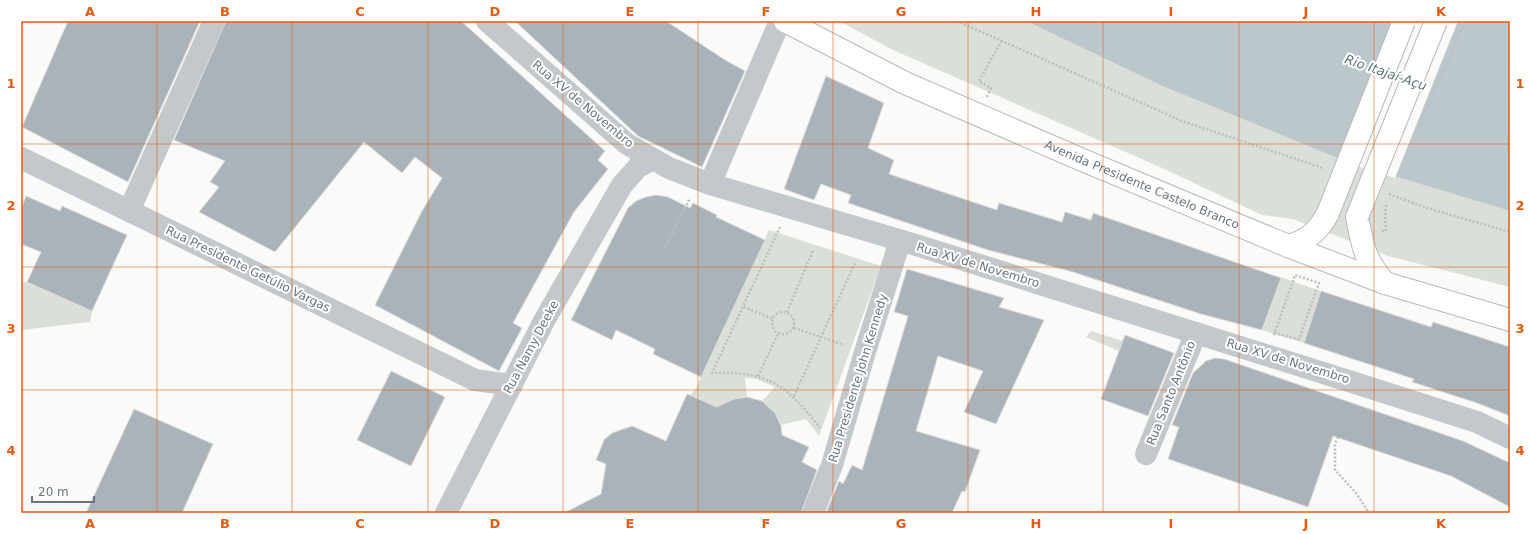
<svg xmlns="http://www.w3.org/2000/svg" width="1531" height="534" font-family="'DejaVu Sans',sans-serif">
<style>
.green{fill:#dadfd7}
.water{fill:#bbc7cb}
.pier{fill:#fafaf8}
.building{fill:#aab3b9;stroke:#dcdcda}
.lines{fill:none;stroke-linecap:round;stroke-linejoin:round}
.major-casing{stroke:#b5babe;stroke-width:24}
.path{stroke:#bbbfc2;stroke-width:2.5;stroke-dasharray:2 2;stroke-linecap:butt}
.minor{stroke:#c3c8cc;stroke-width:22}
.major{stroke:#fff;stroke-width:22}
.major-bridge-casing{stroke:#b5babe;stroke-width:24;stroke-linecap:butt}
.path-bridge{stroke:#bbbfc2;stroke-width:2.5;stroke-dasharray:2 2;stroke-linecap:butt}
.major-bridge{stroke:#fff;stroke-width:22}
.grid{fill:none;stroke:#e8590c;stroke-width:1;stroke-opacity:0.55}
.labels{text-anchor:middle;stroke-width:4;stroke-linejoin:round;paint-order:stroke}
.street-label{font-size:12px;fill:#657683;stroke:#fff}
.water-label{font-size:13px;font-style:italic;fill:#60757c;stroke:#fff}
.neatline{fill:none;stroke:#e8590c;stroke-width:1.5}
.grid-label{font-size:13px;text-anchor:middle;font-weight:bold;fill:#e8590c}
</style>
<rect width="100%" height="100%" fill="#fafaf8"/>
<g class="green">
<path d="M839 21H1026L1160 85 1347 162 1510 211V287L1388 256 1293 219 1262 215 1160 167 893 50Z"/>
<path d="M769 230 881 266 819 436 806 419 781 425 775 413 762 401 775 387 756 379 745 378 747 397 734 399 719 408 690 395 695 390Z"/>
<path d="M1277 276 1321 291 1304 343 1258 329 1263 328 1265 324 1280 281Z"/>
<path d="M27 282 92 311 90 322 21 330V283Z"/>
<path d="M1091 331 1123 341 1119 351 1086 337Z"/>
</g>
<path class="water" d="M1026 21H1510V211L1347 162 1160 85Z"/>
<path class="pier" d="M1392 21H1458L1395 178 1337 160Z"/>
<g class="building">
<path d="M68 21H200L128 182 22 127Z"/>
<path d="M226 21H461L605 151 598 160 608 169 574 212 513 323 522 328 499 371 375 305 422 211 442 178 415 157 402 173 364 142 275 252 199 212 219 187 210 182 225 161 174 140Z"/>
<path d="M515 21H666L725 60 745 71 702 167 638 136Z"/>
<path d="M826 76 884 103 868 148 894 160 889 174 997 210 999 203 1062 222 1065 212 1091 220 1093 213 1281 278 1262 330 1201 314 1073 272 988 250 848 203 851 195 821 184 814 200 784 189Z"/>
<path d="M656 195 668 197 690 208 693 203 717 215 716 217 765 240 701 377 653 354 655 349 616 330 612 340 571 320 628 208 636 201 646 197Z"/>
<path d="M26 196 60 211 62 206 127 235 92 311 27 282 41 252 21 244V209Z"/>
<path d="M907 269 1004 298 999 307 1044 320 996 424 964 412 983 371 938 356 916 431 980 450 965 492 962 491 952 513H826L839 481 843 484 852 465 862 470 908 316 894 312Z"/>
<path d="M1321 291 1431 327 1433 322 1510 347V416L1477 403 1412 382 1414 379 1304 343Z"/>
<path d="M1125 335 1174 353 1148 416 1101 399Z"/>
<path d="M1215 358 1224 359 1463 441 1510 463V507L1451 476 1333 436 1308 507 1168 459 1179 427 1172 425 1193 373 1206 361Z"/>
<path d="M391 371 445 397 411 466 357 440Z"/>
<path d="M687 394 717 407 734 399 747 397 762 401 775 413 781 426 782 435 809 447 802 462 817 470 801 513H564L601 494 606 464 596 460 604 440 612 433 632 426 666 441Z"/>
<path d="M134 409 213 444 182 513H86Z"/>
</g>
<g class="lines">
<g class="major-casing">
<g id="major">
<path id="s1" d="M785 21 905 83 1080 159 1288 246 1385 283 1510 320"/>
<path d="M1357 217C1363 247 1364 259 1385 283"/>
<path d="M1288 246C1307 241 1319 231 1328 213"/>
</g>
</g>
<g class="path">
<path d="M957 21 1182 121 1323 168"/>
<path d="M987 97 991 88 979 81 1002 40"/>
<path d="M1389 194 1427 208 1510 232"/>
<path d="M780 227 712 373C767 370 788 386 820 428"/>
<path d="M1382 231H1386L1385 219"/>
<path d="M665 248 690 198"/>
<path d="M744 307 773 319"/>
<circle cx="783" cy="323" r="11"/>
<path d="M787 312 813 250"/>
<path d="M794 328 844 345"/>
<path d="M1274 335 1295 275 1319 283 1299 339 1274 333"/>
<path d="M758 376 778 334"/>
<path d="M794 396 855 263"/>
<path d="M1338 437 1335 444V470L1356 493 1369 513"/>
</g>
<g class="minor">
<path d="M487 21 627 144 669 168 710 184 916 245 1355 383 1477 422 1510 438"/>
<path d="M21 158 475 380 512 385"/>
<path d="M710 184 780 21"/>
<path d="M129 211 214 21"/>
<path d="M1146 454 1196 333"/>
<path d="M446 513 545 319 622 185 638 167 653 159"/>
<path d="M813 513 832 465 865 352 900 241"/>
</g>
<use href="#major" class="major"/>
<g class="major-bridge-casing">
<g id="major-bridge">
<path d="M1328 213 1404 21"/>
<path d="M1357 217 1436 21"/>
</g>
</g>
<g class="path-bridge">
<path d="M1417 131 1465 21"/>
<path d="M1385 219 1386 205"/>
</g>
<use href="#major-bridge" class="major-bridge"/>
</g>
<path class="grid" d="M157 21V513M292 21V513M428 21V513M563 21V513M698 21V513M833 21V513M968 21V513M1103 21V513M1239 21V513M1374 21V513M21 144H1510M21 267H1510M21 390H1510"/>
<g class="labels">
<g class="street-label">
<text transform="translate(583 104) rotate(40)" y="4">Rua XV de Novembro</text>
<text dy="4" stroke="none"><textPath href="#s1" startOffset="393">Avenida Presidente Castelo Branco</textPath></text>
<text transform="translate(978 265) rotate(17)" y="4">Rua XV de Novembro</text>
<text transform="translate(248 269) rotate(26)" y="4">Rua Presidente Getúlio Vargas</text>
<text transform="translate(531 347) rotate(-62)" y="4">Rua Namy Deeke</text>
<text transform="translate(1288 361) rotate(17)" y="4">Rua XV de Novembro</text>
<text transform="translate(858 378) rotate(-73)" y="4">Rua Presidente John Kennedy</text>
<text transform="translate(1171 393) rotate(-68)" y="4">Rua Santo Antônio</text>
</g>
<g class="water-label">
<text transform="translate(1386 72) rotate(19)" y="5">Rio Itajaí-Açu</text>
</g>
</g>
<rect width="1531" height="534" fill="none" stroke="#ffffff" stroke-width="44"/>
<path d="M32 496v6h62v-6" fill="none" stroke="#657683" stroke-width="2"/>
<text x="38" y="496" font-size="12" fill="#657683" stroke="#ffffff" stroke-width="3" paint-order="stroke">20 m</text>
<rect x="22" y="22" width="1487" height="490" class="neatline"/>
<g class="grid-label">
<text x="90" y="16">A</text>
<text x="225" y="16">B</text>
<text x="360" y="16">C</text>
<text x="495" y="16">D</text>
<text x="630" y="16">E</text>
<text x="766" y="16">F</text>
<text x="901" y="16">G</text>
<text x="1036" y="16">H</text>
<text x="1171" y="16">I</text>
<text x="1306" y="16">J</text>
<text x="1441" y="16">K</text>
<text x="11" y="88">1</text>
<text x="1520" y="88">1</text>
<text x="11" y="210">2</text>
<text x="1520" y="210">2</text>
<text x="11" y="333">3</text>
<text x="1520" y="333">3</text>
<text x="11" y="455">4</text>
<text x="1520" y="455">4</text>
<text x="90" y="528">A</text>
<text x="225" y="528">B</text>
<text x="360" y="528">C</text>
<text x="495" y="528">D</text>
<text x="630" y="528">E</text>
<text x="766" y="528">F</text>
<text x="901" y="528">G</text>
<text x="1036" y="528">H</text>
<text x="1171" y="528">I</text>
<text x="1306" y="528">J</text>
<text x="1441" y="528">K</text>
</g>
</svg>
